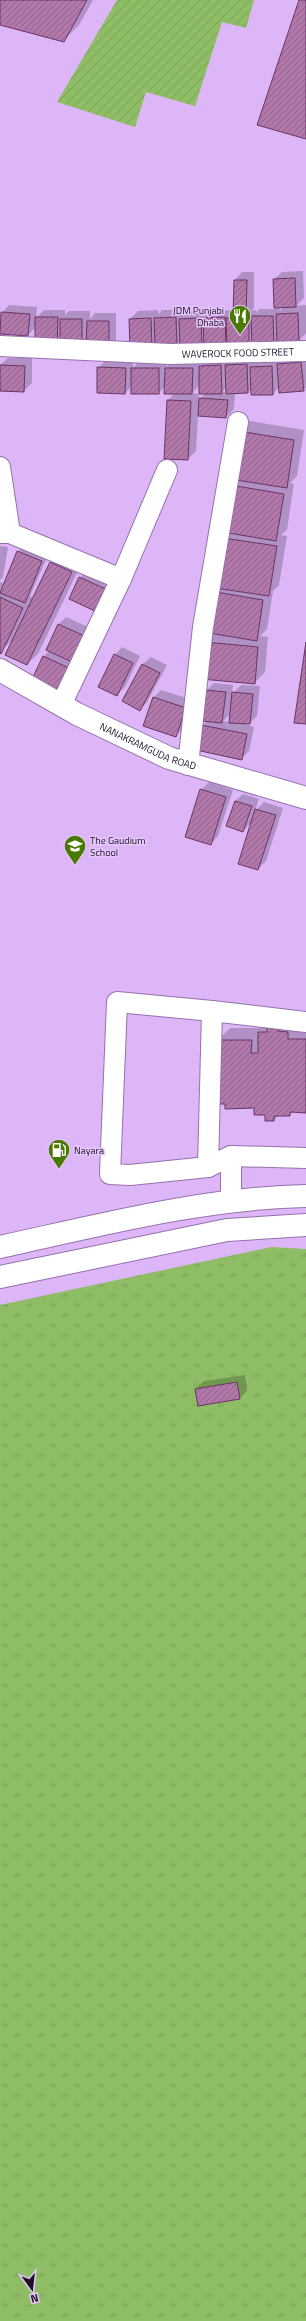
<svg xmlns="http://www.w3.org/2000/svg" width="306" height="2321" font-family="'Titillium Web',sans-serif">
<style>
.grass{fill:url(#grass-tufts)}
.garden{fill:url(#garden-furrows)}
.shadow{fill:#0003;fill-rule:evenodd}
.building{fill:url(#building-hatch);stroke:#693563}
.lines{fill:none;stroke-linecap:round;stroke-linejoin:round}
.minor-casing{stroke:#9671ae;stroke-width:22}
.major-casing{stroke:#9671ae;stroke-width:24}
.minor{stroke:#fff;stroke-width:20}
.major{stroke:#fff;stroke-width:22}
.labels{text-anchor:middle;stroke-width:3;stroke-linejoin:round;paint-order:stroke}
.poi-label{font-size:10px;fill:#1f1028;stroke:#e6c7fb;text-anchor:start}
.street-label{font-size:10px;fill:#1f1028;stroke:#e6c7fb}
</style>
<defs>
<pattern id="grass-tufts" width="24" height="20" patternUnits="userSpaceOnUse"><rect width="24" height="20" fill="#8fbd66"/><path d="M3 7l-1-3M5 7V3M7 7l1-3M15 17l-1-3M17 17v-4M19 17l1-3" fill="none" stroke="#7ba158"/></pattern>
<pattern id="garden-furrows" width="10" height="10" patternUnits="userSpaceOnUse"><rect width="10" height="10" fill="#8fbd66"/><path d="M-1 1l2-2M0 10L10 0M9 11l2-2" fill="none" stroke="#7ba158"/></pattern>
<pattern id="building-hatch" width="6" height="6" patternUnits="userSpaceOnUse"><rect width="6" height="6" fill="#b278aa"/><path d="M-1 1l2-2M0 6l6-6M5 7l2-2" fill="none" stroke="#90618a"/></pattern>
</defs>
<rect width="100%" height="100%" fill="#ddb6f7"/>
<path class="grass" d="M271 1247 306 1249V2321H0V1305Z"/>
<path class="garden" d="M117 0H254L246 28 222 22 195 106 146 92 135 127 57 102Z"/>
<g class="shadow">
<path d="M0 0H93L79 25 63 41 0 24Z"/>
<path d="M303 271 304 298 296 306 306 305V333L299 341 278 339 274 343 201 346 180 341 176 345 155 342 152 346H131L130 319 138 311 158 310 159 314 162 310H183V316L187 312 208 311V314L212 311 234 310 235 280 242 272H254V308L251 311 256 310V313L259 309H275L274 279 282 272ZM284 306 280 311V307ZM254 316V318L234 319V317Z"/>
<path d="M9 305 37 307 36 318 44 310H65V315L69 311H90V319L95 313H116V341L108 349 61 346 36 327 28 335 2 313Z"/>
<path d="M306 355V387L303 390 280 386 273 394 251 389 248 392 235 393 234 409 226 417 198 415 196 451 188 459 168 400 175 393 165 386 159 393 132 386 125 393 98 368 106 360H133V368L140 360 167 361V367L173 360 200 361V366L207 358H228V363L234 358 254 357 255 363 258 359H279L280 363 285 357ZM200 385 206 393 198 401 199 394 192 393ZM227 387V392H222Z"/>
<path d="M8 358H32V383L24 391 0 390V365Z"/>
<path d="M250 421 304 430 297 476 290 483 294 484 287 530 281 535 287 536 279 585 273 591 267 629 260 636 268 637 265 672 254 683 206 642 215 633 216 593 221 588 224 538 230 533 239 432Z"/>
<path d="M26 544 49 553 30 596 33 598 51 562 61 552 82 562 38 654 27 664 13 639 0 652V582L5 584 18 552Z"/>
<path d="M0 546 8 547 3 577 0 580Z"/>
<path d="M88 570 115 582 105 603 70 599 80 578Z"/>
<path d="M66 617 93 629 74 670 43 657 50 650 59 624Z"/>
<path d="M122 647 140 656 125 687 117 695 115 655Z"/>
<path d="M151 657 167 665 147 702 140 710 123 701 143 664Z"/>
<path d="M214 683 233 685 232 694 241 685 260 686 257 716 250 723 240 722 254 727 249 751 241 759 202 726 207 721 206 691ZM231 713 230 722 223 721Z"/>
<path d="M161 690 193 700 183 729 175 736 154 697Z"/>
<path d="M209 782 233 790 218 836 211 844 201 790Z"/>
<path d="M243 794 259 799 255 811 264 802 283 808 266 861 258 869 252 822 243 831 235 801Z"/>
<path d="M271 1020 306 1027V1112L294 1111 290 1115H279L274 1120 255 1107 218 1040 230 1028H263Z"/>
<path d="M245 1375 247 1391 240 1398 196 1389 204 1381Z"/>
</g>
<g class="building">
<path d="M0 0H87L64 42 0 25Z"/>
<path d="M299 0H306V139L257 125Z"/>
<path d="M295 278 296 307 274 308 273 279Z"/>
<path d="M234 280H247L246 317 233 316Z"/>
<path d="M1 312 30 314 28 336 0 334Z"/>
<path d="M298 313 299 342H277L276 314Z"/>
<path d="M251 316H273L274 344 252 345Z"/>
<path d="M35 317H58L57 346H35Z"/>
<path d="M176 317 177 346H155L154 318Z"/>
<path d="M225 317 226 346 204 347 203 318Z"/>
<path d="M151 318 152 347 130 348 129 319Z"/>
<path d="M201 318 202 347 180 348 179 319Z"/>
<path d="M226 318H249V346L227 347Z"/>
<path d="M60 319H82V348L60 347Z"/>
<path d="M87 321H109V350L86 349Z"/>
<path d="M301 362 304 391 279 393 277 364Z"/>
<path d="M247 364 248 393 226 394 225 365Z"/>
<path d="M0 365 25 366 24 392 0 391Z"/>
<path d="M221 365 222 394H199V366Z"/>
<path d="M272 366 273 395H251L250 367Z"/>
<path d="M97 367 126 368 125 394 97 393Z"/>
<rect x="131" y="368" width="28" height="26"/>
<path d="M165 368H193L192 394H164Z"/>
<path d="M199 398 228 400 226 418 198 416Z"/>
<path d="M167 400 191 401 188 460 164 459Z"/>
<path d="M238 431 294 440 287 488 230 479Z"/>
<path d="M230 485 284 494 276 541 223 532Z"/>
<path d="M223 538 277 546 269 596 215 588Z"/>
<path d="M17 551 42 561 25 603 0 593Z"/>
<path d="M50 562 72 572 27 665 5 655Z"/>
<path d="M79 577 108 590 97 612 69 599Z"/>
<path d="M216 592 263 600 257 641 209 633Z"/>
<path d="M0 597 23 608 1 654 0 653Z"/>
<path d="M58 624 87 637 74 663 46 650Z"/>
<path d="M205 642 258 647 255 684 201 679Z"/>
<path d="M306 642V724L294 723Z"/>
<path d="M114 654 133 663 117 696 98 687Z"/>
<path d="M43 656 71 669 61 691 32 679Z"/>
<path d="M142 664 160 673 140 711 122 701Z"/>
<path d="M205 690 226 692 222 723 202 721Z"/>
<path d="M232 692 253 694 250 724 229 723Z"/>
<path d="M153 697 186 708 176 737 143 726Z"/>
<path d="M201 725 247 734 242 760 196 750Z"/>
<path d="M200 789 226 797 211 845 185 837Z"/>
<path d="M235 801 252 806 243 832 226 826Z"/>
<path d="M255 809 276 815 258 870 238 864Z"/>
<path d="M267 1027H278V1031L288 1032V1039H306V1113L290 1112V1116H274V1121H265V1115H254V1108L225 1109V1104H216L217 1040H252L251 1053H258V1032H267Z"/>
<path d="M237 1382 240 1399 198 1406 195 1389Z"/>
</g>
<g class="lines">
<g class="minor-casing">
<g id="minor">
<path id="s1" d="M0 346 170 354 306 351"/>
<path d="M0 467 10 533"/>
<path d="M0 533H10L121 579 62 703"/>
<path d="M121 579 167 470"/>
<path d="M188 765 203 627 238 422"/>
<path d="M306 1022 212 1011 208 1167 231 1156 306 1158"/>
<path d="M231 1156V1201"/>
<path d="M208 1167 130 1175 110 1174 117 1002 212 1011"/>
</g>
</g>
<g class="major-casing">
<g id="major">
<path id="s2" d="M0 670 77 714 169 758 306 798"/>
<path d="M0 1247C100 1225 204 1198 306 1196"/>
<path d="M0 1277 227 1230 306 1225"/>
</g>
</g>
<use href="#minor" class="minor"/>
<use href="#major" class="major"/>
</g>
<defs>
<g id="restaurant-pin" transform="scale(1.15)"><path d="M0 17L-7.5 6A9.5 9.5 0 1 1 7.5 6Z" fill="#487900" stroke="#e6c7fb"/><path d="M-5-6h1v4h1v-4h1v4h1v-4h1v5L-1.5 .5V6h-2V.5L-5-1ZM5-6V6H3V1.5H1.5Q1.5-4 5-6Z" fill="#fff"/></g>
<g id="school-pin" transform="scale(1.15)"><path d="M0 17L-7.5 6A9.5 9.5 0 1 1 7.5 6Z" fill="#487900" stroke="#e6c7fb"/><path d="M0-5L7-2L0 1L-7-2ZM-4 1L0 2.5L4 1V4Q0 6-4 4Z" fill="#fff"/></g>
<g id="fuel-pin" transform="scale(1.15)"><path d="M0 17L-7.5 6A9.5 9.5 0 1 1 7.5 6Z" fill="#487900" stroke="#e6c7fb"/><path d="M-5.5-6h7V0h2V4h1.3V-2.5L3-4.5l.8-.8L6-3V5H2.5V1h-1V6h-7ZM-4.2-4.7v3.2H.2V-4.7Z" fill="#fff"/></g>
</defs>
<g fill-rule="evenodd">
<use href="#restaurant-pin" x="240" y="316"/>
<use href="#school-pin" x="75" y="846"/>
<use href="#fuel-pin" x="59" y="1150"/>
</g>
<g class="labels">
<g class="poi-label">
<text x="224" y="314" text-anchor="end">JDM Punjabi<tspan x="224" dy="12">Dhaba</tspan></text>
<text x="90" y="844">The Gaudium<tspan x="90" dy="12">School</tspan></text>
<text x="74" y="1154">Nayara</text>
</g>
<g class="street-label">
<text dy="4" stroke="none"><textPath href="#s1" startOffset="238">WAVEROCK FOOD STREET</textPath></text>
<text dy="4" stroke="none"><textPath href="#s2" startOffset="167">NANAKRAMGUDA ROAD</textPath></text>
</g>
</g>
<g transform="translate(32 2289) rotate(165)" stroke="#e6c7fb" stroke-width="3" paint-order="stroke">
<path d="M0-3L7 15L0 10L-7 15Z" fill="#1f1028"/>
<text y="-6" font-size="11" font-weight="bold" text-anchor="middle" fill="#1f1028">N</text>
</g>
</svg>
